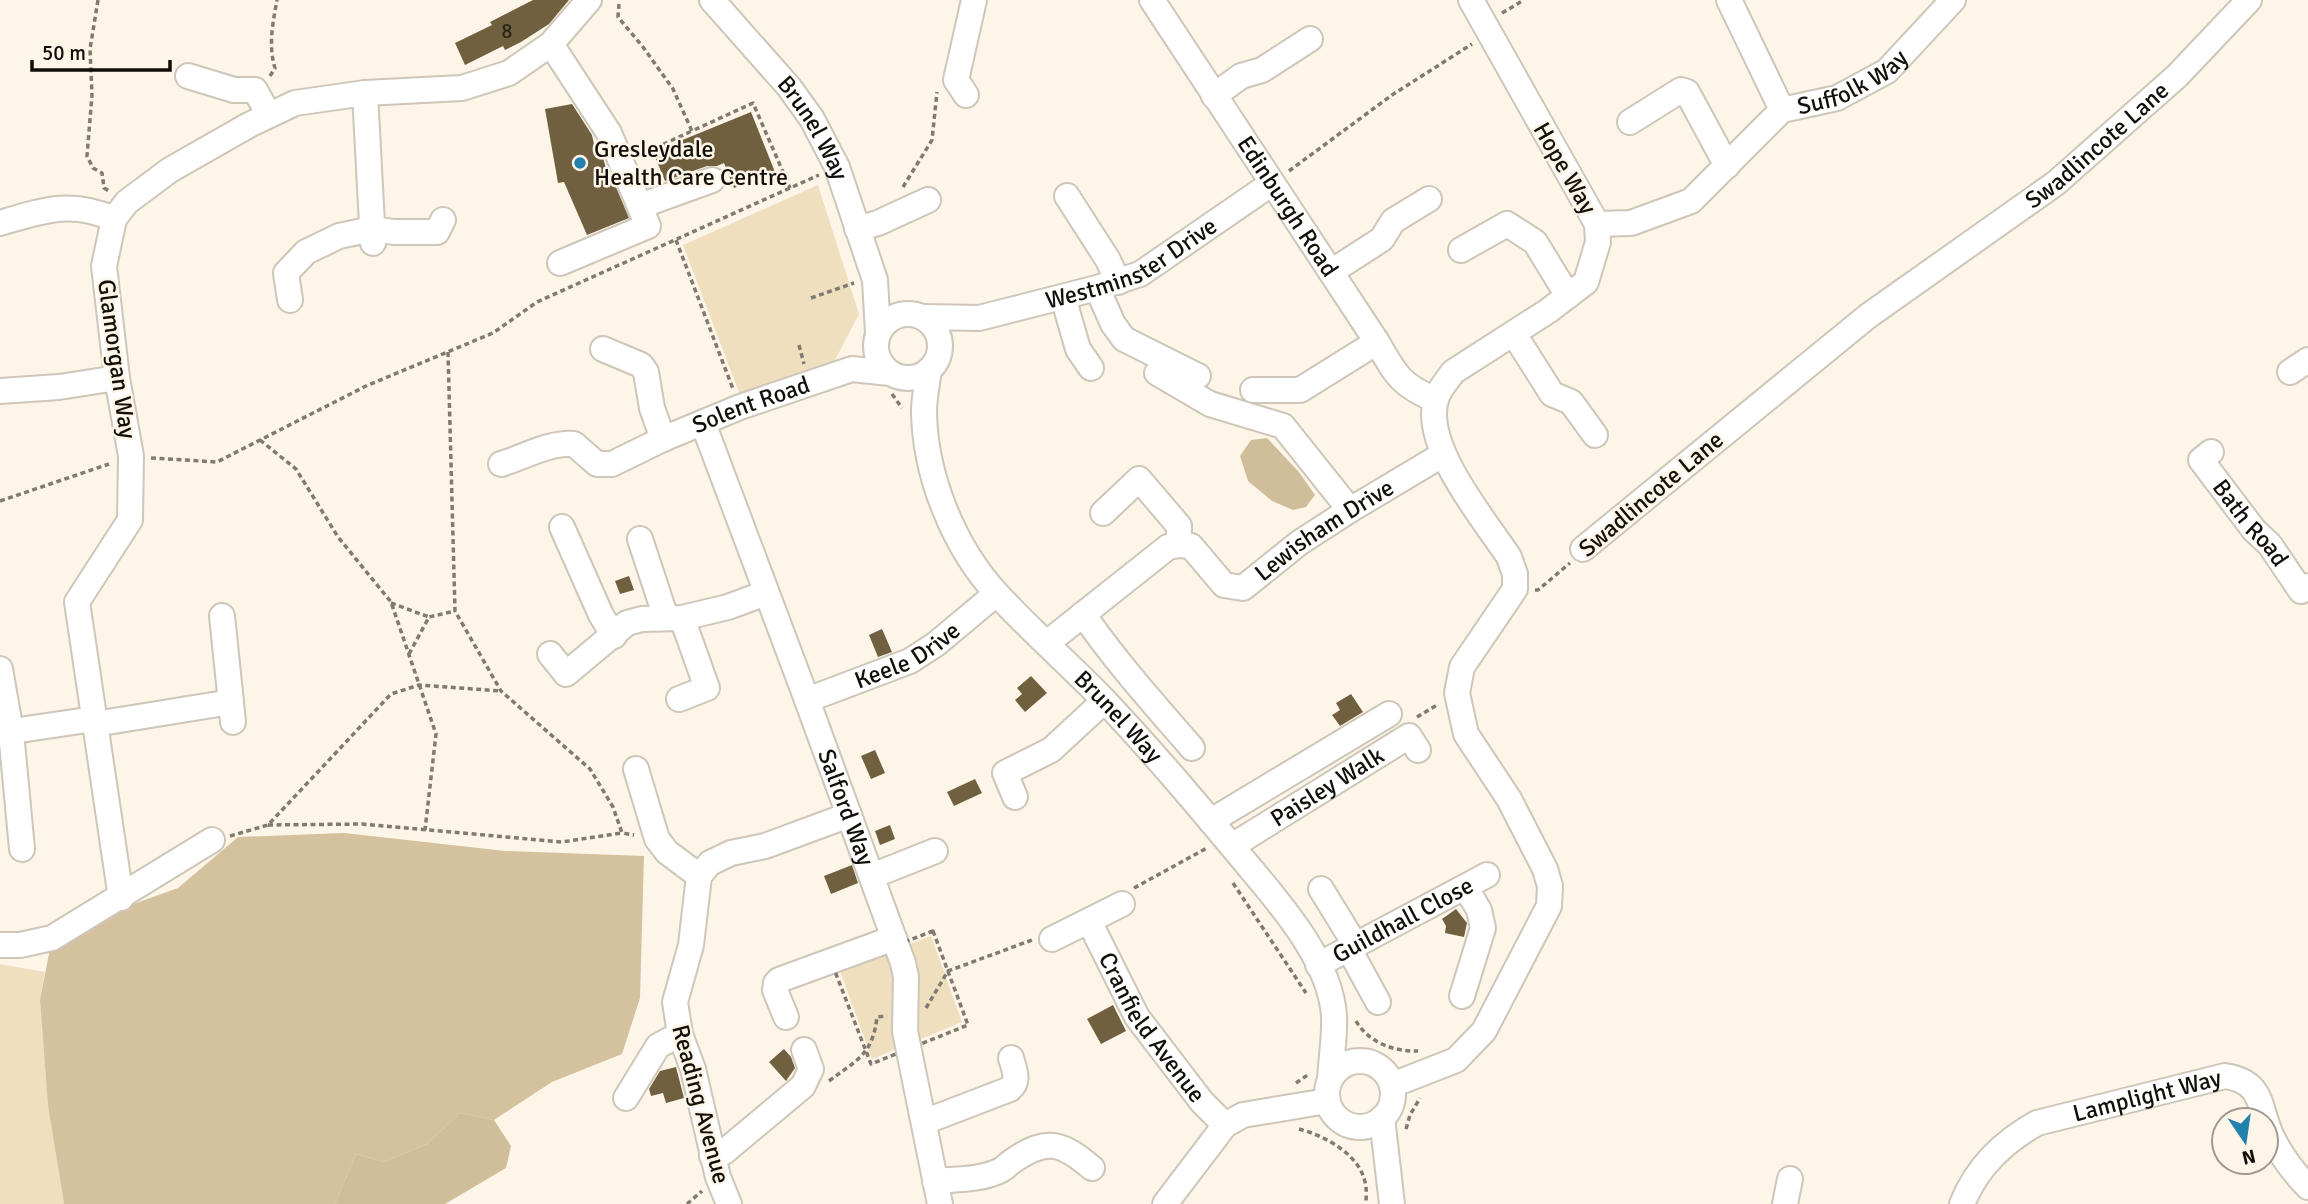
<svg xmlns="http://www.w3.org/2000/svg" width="2308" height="1204" font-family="Signika,sans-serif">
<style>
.green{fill:#efdfbf}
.forest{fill:#d4c29f}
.water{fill:#d0be9b}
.building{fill:#706040}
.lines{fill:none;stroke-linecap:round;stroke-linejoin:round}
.minor-casing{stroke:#cdc6b9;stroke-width:28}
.path{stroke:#807b71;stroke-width:3.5;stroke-dasharray:5 3.5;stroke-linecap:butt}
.minor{stroke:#fff;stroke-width:24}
.poi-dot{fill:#2180ac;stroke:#fdf5e7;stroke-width:2.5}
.labels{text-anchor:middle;stroke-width:5;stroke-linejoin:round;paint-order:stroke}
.number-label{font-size:21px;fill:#2a2318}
.street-label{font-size:24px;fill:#120f0a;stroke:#fdf5e7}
.poi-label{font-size:24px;fill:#120f0a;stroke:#fdf5e7;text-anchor:start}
</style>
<rect width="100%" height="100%" fill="#fdf5e7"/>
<g class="green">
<path d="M818 185 859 314 835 360 740 395 683 245Z"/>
<path d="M931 936 962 1022 872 1059 840 971Z"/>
<path d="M0 964 45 972 40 1000 48 1106 64 1204H0Z"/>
</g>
<path class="forest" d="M344 833 505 851 644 856 640 998 622 1054 552 1082 494 1120 460 1113 427 1144 384 1162 356 1154 335 1204H64L48 1106 40 1000 53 933 178 888 238 837Z"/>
<g class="water">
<path d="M1267 438 1299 472 1315 495 1306 507 1293 510 1272 501 1248 481 1240 456 1251 440Z"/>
<path d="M460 1113 494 1120 511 1146 506 1168 445 1204H335L356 1154 384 1162 427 1144Z"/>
</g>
<g class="building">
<path d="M533 0H569L549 24 521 42 505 50 503 46 465 65 455 43 492 25 490 22Z"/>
<path d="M572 104 592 135 596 153 601 152 608 174 610 173 629 218 587 235 564 182 558 183 545 109Z"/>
<path d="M751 112 775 172 734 188 724 163 717 166H707L665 181 653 152Z"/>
<path d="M629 576 634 590 620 594 615 581Z"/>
<path d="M882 629 892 652 878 657 869 635Z"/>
<path d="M1031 676 1047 693 1025 712 1015 700 1022 694 1017 688Z"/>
<path d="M1351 694 1363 712 1340 726 1332 715 1340 710 1336 703Z"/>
<path d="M875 750 885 773 871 779 861 756Z"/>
<path d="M975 779 982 793 954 806 947 792Z"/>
<path d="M890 825 895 839 880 845 875 831Z"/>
<path d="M852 865 858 883 831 894 824 876Z"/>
<path d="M1456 909 1467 923 1464 937 1445 933 1446 926 1442 919Z"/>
<path d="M1113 1005 1126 1031 1101 1044 1087 1019Z"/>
<path d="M784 1049 791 1057 795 1068 786 1081 769 1062Z"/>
<path d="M676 1067 684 1098 666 1103 663 1093 651 1096 649 1089 660 1071Z"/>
</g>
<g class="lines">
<g class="minor-casing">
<g id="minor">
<path id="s1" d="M712 0 789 87 812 119 837 167 875 280 878 333"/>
<path id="s2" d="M1152 0 1377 342C1396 375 1400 385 1436 400"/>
<path d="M1729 0 1782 110"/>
<path d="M551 44 609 133 648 226 560 263"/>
<path d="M188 76 234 90H255L269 115"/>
<path d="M365 93 373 243"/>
<path d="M966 95 956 80 974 0"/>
<path d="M1214 96 1241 76 1262 70 1310 39"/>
<path d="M1630 122 1681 90 1687 92 1727 166"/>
<path d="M1067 196 1108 260 1118 282"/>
<path d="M640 206 712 180"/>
<path d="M0 223C44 210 71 200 114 219"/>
<path id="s3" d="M1597 224 1631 223 1691 201 1782 110 1837 98 1887 71 1953 0"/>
<path d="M857 229 878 223 928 200"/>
<path d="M1461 250 1507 224 1535 242 1568 296"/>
<path d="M1331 272 1382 239 1393 221 1429 199"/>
<path d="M1097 288 1113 324 1124 339 1198 376"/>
<path d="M1063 297 1078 349 1091 368"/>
<path d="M290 300 286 273 306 252 339 236 372 229 394 232H437L443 220"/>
<circle cx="908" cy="346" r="32"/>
<path id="s4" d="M923 317 979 318 1097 288 1140 274 1271 184"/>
<path d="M1514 334 1552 394 1571 402 1595 435"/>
<path d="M603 349 641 365 646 372 652 408 663 439"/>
<path id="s5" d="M929 370C927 384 924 398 924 412 925 476 954 548 998 595 1031 631 1069 664 1103 699 1156 755 1206 815 1256 875 1287 912 1331 965 1334 1016 1335 1037 1331 1059 1330 1080"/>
<path d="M2290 372 2308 360"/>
<path d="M1157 373 1210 404 1283 426 1350 510"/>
<path d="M1253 390H1300L1377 342"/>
<path d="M0 391 59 387 117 378"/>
<path id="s6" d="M703 423 807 700 903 963 906 977 905 1031 940 1204"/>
<path id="s7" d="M2211 452 2201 460 2254 530 2270 545 2301 591 2308 586"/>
<path id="s8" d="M501 464C524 457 550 442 574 444L597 464H612L663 439 740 407 852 369 890 373"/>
<path d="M1103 513 1139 479 1179 526V545"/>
<path d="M562 527 601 615 614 636"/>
<path d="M640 539 666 618"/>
<path id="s9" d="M1583 549 1868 316 2056 183 2177 76 2249 0"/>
<path d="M1083 614C1116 662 1154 704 1192 748"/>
<path d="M222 616 233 722"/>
<path id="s10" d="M1047 643 1168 547 1179 545 1191 546 1224 585 1243 588 1299 543 1350 510 1442 455"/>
<path d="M550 654 566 674 627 623 642 619 682 618 728 607 766 593"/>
<path d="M0 669 11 732 22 849"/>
<path d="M679 699 707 688 682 618"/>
<path id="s11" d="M807 700 910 661 936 644 996 594"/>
<path d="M95 724 231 702"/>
<path d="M0 733 94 719"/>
<path d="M636 769 657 839 667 852 699 876"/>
<path d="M1015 797 1005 773 1051 750 1104 701"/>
<path d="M1211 821 1389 714"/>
<path id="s12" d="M1232 846 1409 736 1418 750"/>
<path d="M872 876 935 851"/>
<path d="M1321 889 1356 946"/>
<path d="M121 898 77 602 130 520 131 456 117 378 104 266 114 219 127 202 170 170 249 125 295 103 365 93 462 88 509 73 551 44 589 0"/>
<path id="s13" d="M1089 921 1137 1017 1202 1102 1225 1125"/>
<path d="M1052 939 1122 904"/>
<path d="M0 945H20L52 938 212 840"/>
<path d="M1349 949 1378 1002"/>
<path id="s14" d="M1318 965 1487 875"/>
<path d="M1462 996 1483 928 1479 910 1466 888"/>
<path d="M786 1017 775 990 776 983 779 980 894 938"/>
<circle cx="1360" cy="1094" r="33"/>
<path d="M1392 1085 1456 1060 1484 1031 1549 906 1550 886 1545 869 1509 799 1466 734 1457 693 1462 667 1515 589V574L1509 557C1484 519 1422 446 1436 399 1439 389 1447 381 1453 372L1548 311 1586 282 1598 242 1597 224 1471 0"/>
<path d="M626 1098 658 1046 680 1034"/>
<path d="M1382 1118 1392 1204"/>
<path d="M924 1122 1010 1089C1020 1081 1014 1069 1011 1058"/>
<path d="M712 1156 724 1152 803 1086 811 1069 804 1050"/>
<path d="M935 1181C956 1179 982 1180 1001 1170 1005 1168 1009 1163 1014 1160 1048 1137 1062 1143 1092 1168"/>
<path d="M729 1204 718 1177 693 1069 680 1034 675 1002 691 945 699 876 710 863 731 853 765 846 849 815"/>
<path d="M1165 1204 1225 1125 1243 1115 1327 1101"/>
<path d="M1785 1204 1790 1179"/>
<path id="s15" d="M1962 1204C1977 1167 2002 1143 2037 1123L2225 1076C2265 1082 2258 1108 2272 1137 2282 1157 2293 1172 2308 1187"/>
</g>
</g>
<g class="path">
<path d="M98 0 90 49 92 95 87 156 93 168 102 173 104 188 111 192"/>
<path d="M619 4 618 17 643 47 673 89 692 131 753 103 790 188"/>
<path d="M1502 13 1524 0"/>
<path d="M270 76 275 68C268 45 273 22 277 0"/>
<path d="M640 155 692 131"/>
<path d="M1289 171 1392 95 1472 44"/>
<path d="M903 187 932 140 937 92"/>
<path d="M676 240 733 389"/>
<path d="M811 298 854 283"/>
<path d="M799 345 804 364"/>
<path d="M448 352 455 611 501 691 590 769 613 807 622 833 634 835"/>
<path d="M892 394 902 408"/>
<path d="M260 440 296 469 338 537 391 602 436 734 425 830"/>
<path d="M151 458 217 462 366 386 493 333 537 302 819 175"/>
<path d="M0 501 109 464"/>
<path d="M1535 590H1538L1570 563"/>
<path d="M391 603 429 617"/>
<path d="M409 654 429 617 455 611"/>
<path d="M1417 717 1437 705"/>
<path d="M268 825 362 824 562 842 622 833"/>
<path d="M230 836 268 825 391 694 419 685 501 691"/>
<path d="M1233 883 1306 993"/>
<path d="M1134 888 1207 848"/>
<path d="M933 931 968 1025 871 1064 834 969Z"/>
<path d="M926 1008 948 971 1032 940"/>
<path d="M1356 1021C1368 1042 1394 1052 1418 1051"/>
<path d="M829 1081C857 1060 873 1054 877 1017L887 1016"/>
<path d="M1296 1083 1309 1074"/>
<path d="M1299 1129C1325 1136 1359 1154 1365 1182 1367 1188 1366 1197 1366 1204"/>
<path d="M1406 1129 1410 1115 1420 1098"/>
<path d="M687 1204 702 1191"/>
</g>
<use href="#minor" class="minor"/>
</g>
<circle class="poi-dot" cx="580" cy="163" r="7"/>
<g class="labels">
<g class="number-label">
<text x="507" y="38">8</text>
</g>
<g class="street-label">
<text dy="8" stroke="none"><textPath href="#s3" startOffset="303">Suffolk Way</textPath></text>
<text dy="8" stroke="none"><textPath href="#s1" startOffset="164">Brunel Way</textPath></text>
<text dy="8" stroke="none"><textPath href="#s9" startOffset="654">Swadlincote Lane</textPath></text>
<text transform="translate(1565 168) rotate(60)" y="8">Hope Way</text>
<text dy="8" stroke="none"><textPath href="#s2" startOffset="247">Edinburgh Road</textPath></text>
<text dy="8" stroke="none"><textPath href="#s4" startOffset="219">Westminster Drive</textPath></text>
<text transform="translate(117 359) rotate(82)" y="8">Glamorgan Way</text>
<text dy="8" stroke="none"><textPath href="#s8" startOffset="273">Solent Road</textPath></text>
<text transform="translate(1651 494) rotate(-40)" y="8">Swadlincote Lane</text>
<text dy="8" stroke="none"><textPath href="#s7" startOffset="93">Bath Road</textPath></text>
<text dy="8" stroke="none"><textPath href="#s10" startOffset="348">Lewisham Drive</textPath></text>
<text dy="8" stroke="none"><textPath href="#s11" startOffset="110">Keele Drive</textPath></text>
<text dy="8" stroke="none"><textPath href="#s5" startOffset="415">Brunel Way</textPath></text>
<text dy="8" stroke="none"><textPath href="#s12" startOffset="112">Paisley Walk</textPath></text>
<text dy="8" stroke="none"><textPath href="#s6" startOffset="410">Salford Way</textPath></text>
<text dy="8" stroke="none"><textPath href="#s14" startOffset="96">Guildhall Close</textPath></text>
<text dy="8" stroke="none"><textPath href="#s13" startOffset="124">Cranfield Avenue</textPath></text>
<text dy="8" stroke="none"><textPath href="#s15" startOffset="226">Lamplight Way</textPath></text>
<text transform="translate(701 1104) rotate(75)" y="8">Reading Avenue</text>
</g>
<g class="poi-label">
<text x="594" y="157">Gresleydale<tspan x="594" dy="28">Health Care Centre</tspan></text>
</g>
</g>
<g transform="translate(2245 1141) rotate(167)"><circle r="33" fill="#fdf5e7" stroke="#9f998f" stroke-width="2"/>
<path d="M0-5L12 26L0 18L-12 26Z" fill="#2180ac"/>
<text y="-10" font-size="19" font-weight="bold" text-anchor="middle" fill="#120f0a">N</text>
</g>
<path d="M32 60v10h138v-10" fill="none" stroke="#120f0a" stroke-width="3.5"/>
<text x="42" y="60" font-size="21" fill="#120f0a" stroke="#fdf5e7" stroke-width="5" paint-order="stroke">50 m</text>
</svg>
